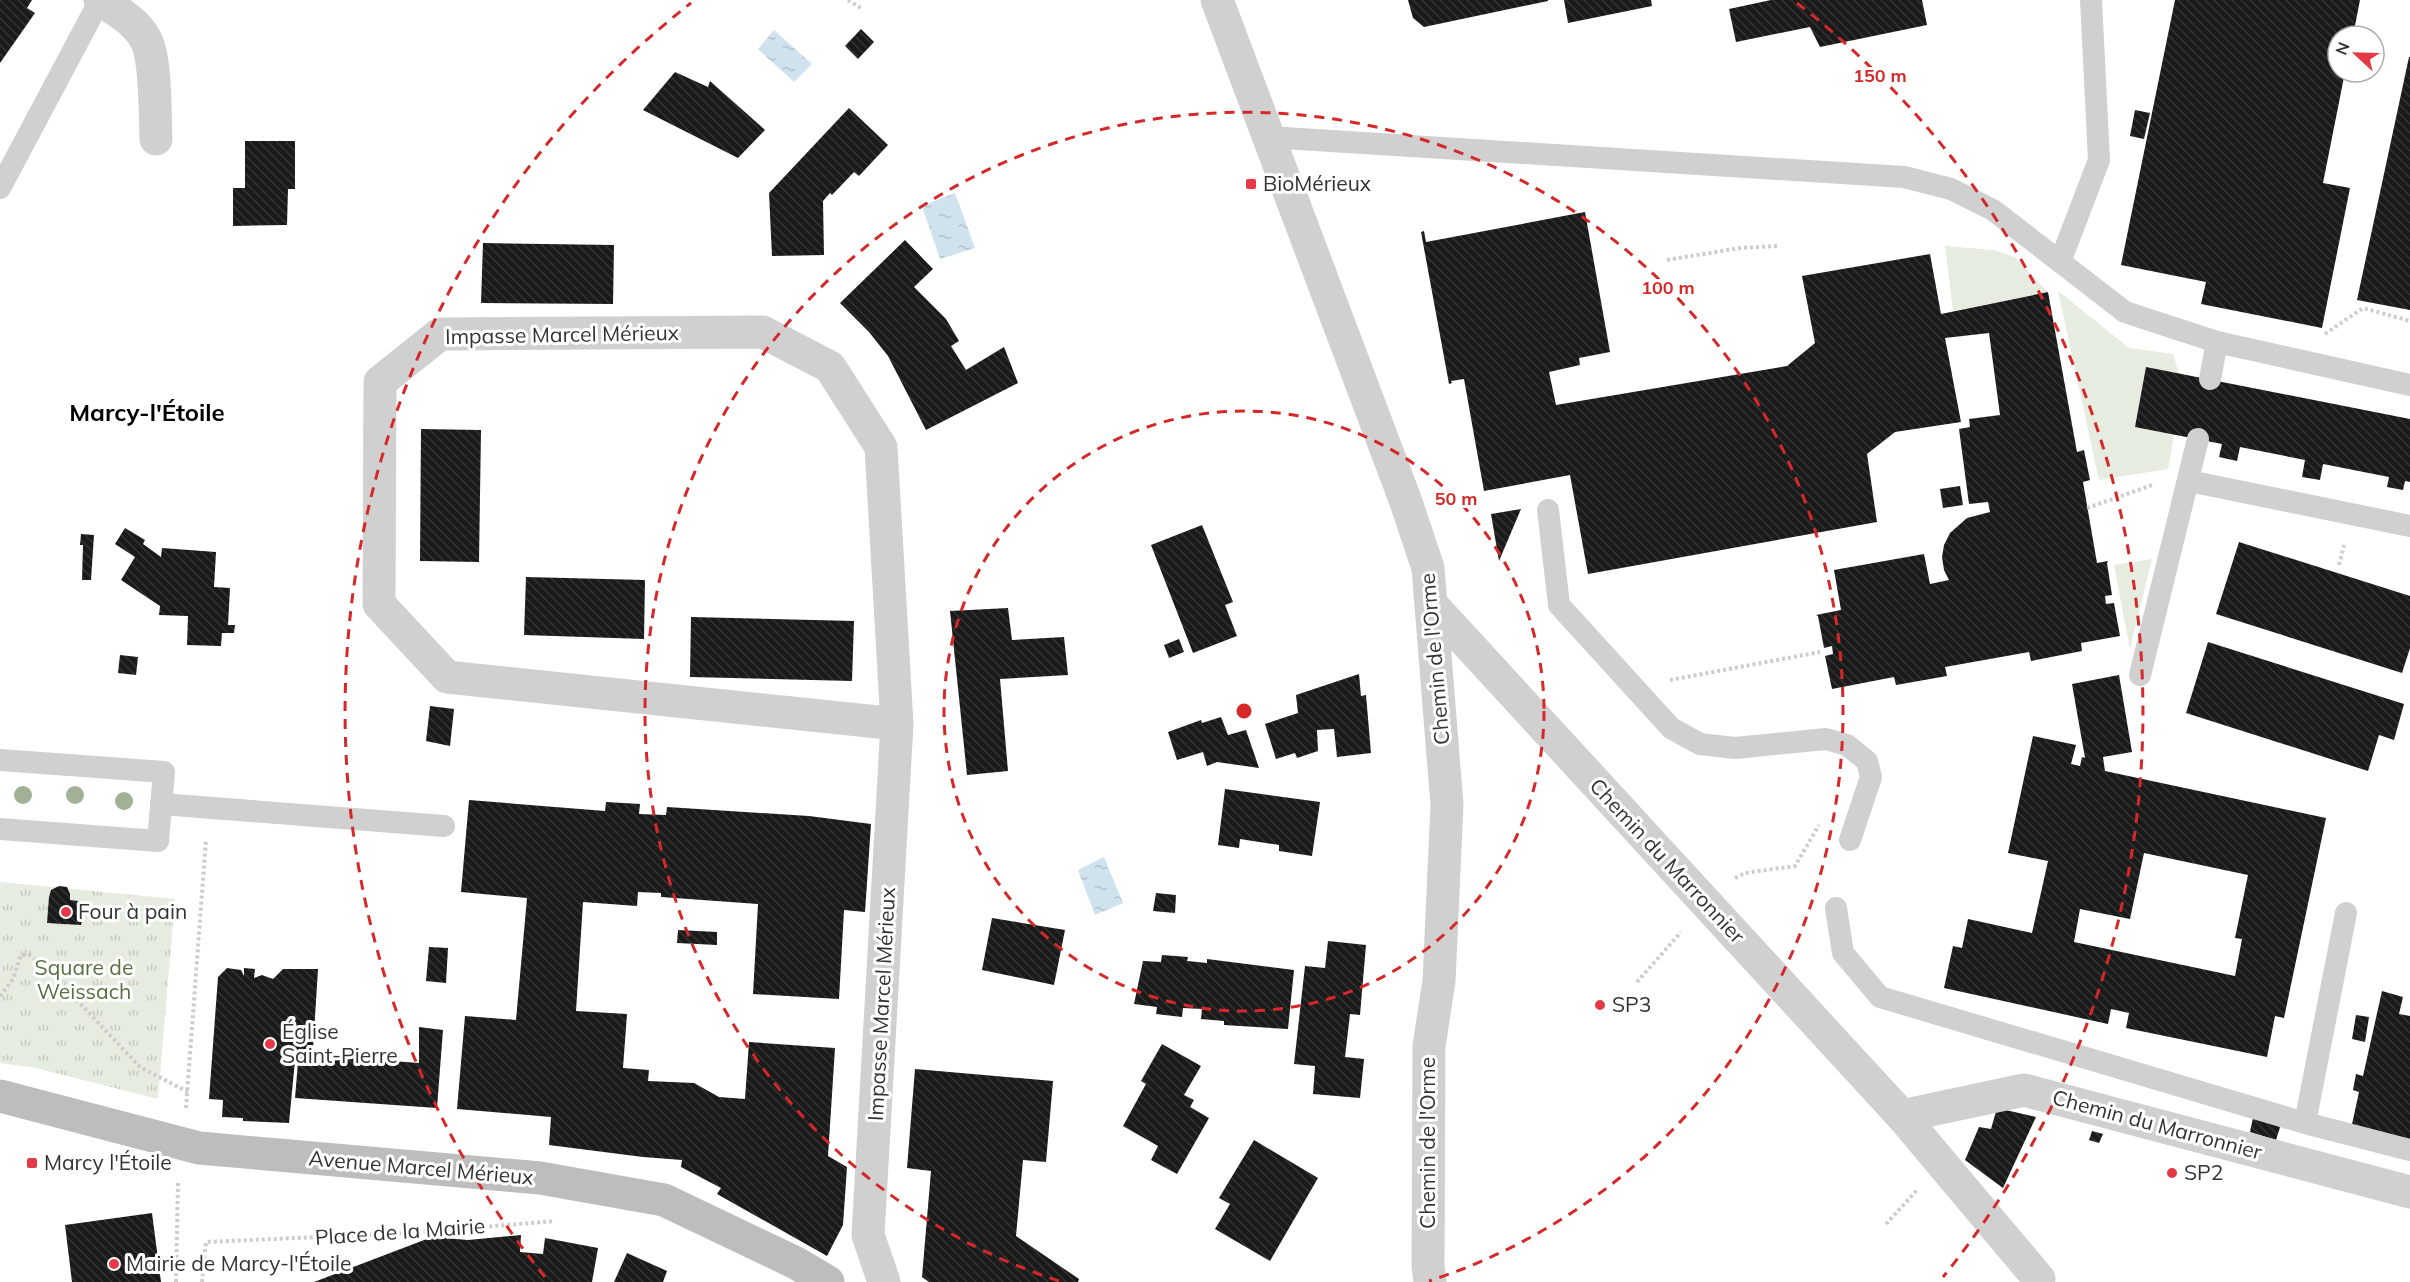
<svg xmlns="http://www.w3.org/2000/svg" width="2410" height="1282" font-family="Mulish,sans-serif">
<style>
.grass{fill:#e6ecdf}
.park{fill:url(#park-tufts)}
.water{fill:url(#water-ripples)}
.building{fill:url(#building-back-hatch);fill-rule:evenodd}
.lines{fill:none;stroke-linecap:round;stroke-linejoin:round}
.path{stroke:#cdcdcd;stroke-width:4;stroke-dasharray:3 3;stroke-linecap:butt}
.service{stroke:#d0d0d0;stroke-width:22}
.minor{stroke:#d0d0d0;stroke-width:33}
.secondary{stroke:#bdbdbd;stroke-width:33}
.tree{fill:#a2b095}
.ring{fill:none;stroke:#d62828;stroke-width:3;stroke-dasharray:10 8}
.poi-dot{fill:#e63946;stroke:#fff;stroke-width:2}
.labels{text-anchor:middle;stroke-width:6;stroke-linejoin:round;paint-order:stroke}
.poi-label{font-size:21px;fill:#333;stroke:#fff;text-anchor:start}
.street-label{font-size:21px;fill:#333;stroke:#fff}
.park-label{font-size:21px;fill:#56703f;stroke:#fff}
.quarter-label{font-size:24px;font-weight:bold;fill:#000;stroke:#fff}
.centre{fill:#d62828;stroke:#fff;stroke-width:3}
.ring-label{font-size:18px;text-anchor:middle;font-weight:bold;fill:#d62828;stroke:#fff;stroke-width:6;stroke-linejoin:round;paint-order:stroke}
</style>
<defs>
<pattern id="park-tufts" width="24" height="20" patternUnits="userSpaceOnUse" patternTransform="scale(1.5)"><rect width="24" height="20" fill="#e6ecdf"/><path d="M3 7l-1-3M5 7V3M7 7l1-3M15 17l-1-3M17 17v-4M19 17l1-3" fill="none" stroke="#c6cbc0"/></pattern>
<pattern id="water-ripples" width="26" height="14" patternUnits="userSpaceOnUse" patternTransform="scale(1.5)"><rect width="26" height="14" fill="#cfe2ee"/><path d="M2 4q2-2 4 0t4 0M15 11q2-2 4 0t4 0" fill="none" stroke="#b2c2cd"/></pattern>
<pattern id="building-back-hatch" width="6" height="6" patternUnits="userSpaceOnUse" patternTransform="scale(1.5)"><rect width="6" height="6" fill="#1a1a1a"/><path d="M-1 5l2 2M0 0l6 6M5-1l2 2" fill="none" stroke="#333"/></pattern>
</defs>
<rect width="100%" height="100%" fill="#fff"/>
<g class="grass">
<path d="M1945 246 1993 250 2015 257 2048 292 1953 311Z"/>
<path d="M2058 291 2129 348 2173 354 2183 387 2168 469 2099 480Z"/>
<path d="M2152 559 2130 649 2114 565Z"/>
</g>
<path class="park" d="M0 882 175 899 158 1099 36 1068 0 1063Z"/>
<g class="water">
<path d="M774 30 812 64 794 82 758 49Z"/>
<path d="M955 193 975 248 940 259 922 206Z"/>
<path d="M1104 857 1123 903 1095 915 1078 870Z"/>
</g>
<g class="building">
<path d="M0 0H32L27 8 35 13 0 63Z"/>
<path d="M1408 0H1548V1L1424 27 1413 18Z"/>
<path d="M1564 0H1651L1652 6 1568 23Z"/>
<path d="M1771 0H1922L1927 25 1820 47 1810 27 1736 42 1729 9Z"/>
<path d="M2175 0H2360L2353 36H2338V72H2345L2323 183 2350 188 2322 328 2201 304 2206 282 2121 265Z"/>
<path d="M861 29 874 42 858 59 845 46Z"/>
<path d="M2409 57H2410V310L2357 300Z"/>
<path d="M675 72 708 87 710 81 765 130 738 158 643 110Z"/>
<path d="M849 108 888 145 859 176 854 172 832 195 830 193 823 201 824 255 772 256 769 193Z"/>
<path d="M2135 110 2150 113 2144 139 2130 136Z"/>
<path d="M245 141H295V189H288L287 225 233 226V188H245Z"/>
<path d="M1585 212 1610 352 1579 358 1580 365 1549 372 1556 405 1787 366 1815 343 1802 276 1930 254 1941 314 2048 292 2077 452 2084 450 2090 480 2083 482 2097 563 2108 561 2107 563 2112 595 2105 596 2106 604 2114 603 2120 636 2081 643 2082 651 2031 661 2029 652 1945 667 1947 676 1896 685 1894 677 1832 689 1825 656 1833 654 1832 646 1824 648 1818 616 1816 615 1841 610 1834 570 1924 554 1930 584 1949 580 1944 570 1942 557 1944 545 1950 533 1967 518 1990 512 1988 502 1969 504 1959 429 1970 427 1969 419 2000 415 1989 333 1945 338 1961 422 1895 432 1867 454 1877 522 1588 574 1570 475 1484 491 1464 379 1451 381 1452 383 1449 384 1421 232 1424 231 1426 242Z"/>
<path d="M905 240 933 269 914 287 946 319 959 341 951 346 966 370 1004 347 1018 383 926 430 888 356 869 332 840 303Z"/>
<path d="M483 243 614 245 613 304 481 303Z"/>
<path d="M2146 367 2410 419V482L2405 481 2403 490 2387 487 2389 477 2323 464 2320 480 2302 477 2305 460 2240 447 2237 461 2219 457 2222 444 2135 427Z"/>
<path d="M421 429 481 430 479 562 420 561Z"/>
<path d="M1960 486 1963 505 1943 508 1940 489Z"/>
<path d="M1521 509 1499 561 1491 514Z"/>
<path d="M1202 525 1233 602 1225 605 1237 636 1193 653 1151 545Z"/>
<path d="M125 528 145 540 143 544 161 557 162 548 216 552 214 587 230 588 228 625H235L234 633H222L221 646 187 645 188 616 159 615 160 606 121 580 135 557 115 544Z"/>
<path d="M81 534 94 535 91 580H82L83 545H80Z"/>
<path d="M2239 542 2410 596V648L2402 673 2216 614Z"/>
<path d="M526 577 645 580 644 639 524 635Z"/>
<path d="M1008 608 1012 640 1064 637 1068 675 1000 679 1008 771 967 775 950 611Z"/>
<path d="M691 617 854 621 852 681 690 677Z"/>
<path d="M1179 639 1184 652 1169 658 1164 645Z"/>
<path d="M2208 642 2404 704 2394 740 2379 735 2368 771 2186 713Z"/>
<path d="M120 655 138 657 136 675 118 673Z"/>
<path d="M1359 674 1361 696 1366 695 1371 753 1337 757 1334 729 1317 730 1318 751 1297 758 1295 753 1276 759 1265 724 1298 713 1296 695Z"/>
<path d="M2119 675 2132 752 2103 757 2105 771 2326 818 2284 1018 2275 1016 2267 1057 2126 1028 2129 1013 2111 1009 2108 1024 1944 988 1953 946 1962 948 1968 919 2032 933 2048 861 2008 853 2033 736 2076 745 2071 764 2080 766 2082 757 2085 758 2072 684ZM2144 853 2248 875 2235 938 2242 939 2235 976 2074 942 2080 909 2130 919Z"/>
<path d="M430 706 454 709 450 746 426 741Z"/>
<path d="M1221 717 1228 735 1246 730 1259 768 1217 762 1207 766 1203 752 1177 760 1168 732 1201 720 1202 723Z"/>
<path d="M1225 789 1320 802 1312 856 1279 851V845L1240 839 1239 848 1218 845Z"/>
<path d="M469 800 605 811 606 802 640 804 639 814 666 815 667 807 809 816 871 824 865 912 844 910 839 999 753 994 758 904 661 897V893L638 892 637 906 583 902 576 1011 627 1014 623 1068 649 1070 648 1081 694 1083 719 1097 745 1099 749 1042 835 1048 828 1156 847 1167 843 1225 827 1256 717 1194 721 1188 681 1167 682 1160 643 1157 549 1145 551 1117 457 1109 465 1016 516 1020 527 898 461 892Z"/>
<path d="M59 886 67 887 70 894V900L86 902 81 925 47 923 49 897 51 890Z"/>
<path d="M1156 893 1176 895 1175 913 1153 911Z"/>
<path d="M992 918 1065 930 1054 985 982 970Z"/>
<path d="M678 930 717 932V945L677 943Z"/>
<path d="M1328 941 1366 945 1360 1015 1350 1014 1345 1057 1364 1059 1360 1098 1313 1094 1315 1066 1294 1064 1305 966 1325 968Z"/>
<path d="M429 947 448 948 446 983 426 981Z"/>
<path d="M1162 955 1188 957 1187 961 1207 963V959L1294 970 1288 1029 1224 1025V1021L1201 1019 1202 1009 1183 1008 1182 1017 1156 1014 1157 1007 1134 1004 1143 961 1161 962Z"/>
<path d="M227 968 241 970 244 976V968L255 969 254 978 262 975 273 979 283 969H318L313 1049H311L310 1055 419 1063V1027L443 1030 437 1108 295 1098 299 1050H296L289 1123 243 1121V1118L222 1117 223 1100 209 1099 218 977Z"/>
<path d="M2382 991 2403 997 2399 1014 2410 1016V1142L2351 1129 2359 1092 2353 1090 2356 1074 2363 1076Z"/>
<path d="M2356 1015 2369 1017 2365 1042 2352 1039Z"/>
<path d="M1162 1044 1201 1066 1184 1095 1194 1100 1190 1107 1209 1118 1177 1174 1151 1160 1158 1146 1123 1126 1146 1084 1141 1081Z"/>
<path d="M915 1069 1053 1081 1046 1162 1023 1160 1016 1236 1079 1279 1078 1282H929L922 1277 931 1171 907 1168Z"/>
<path d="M1997 1108 2036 1117 2003 1188 1965 1160 1979 1127 1991 1129Z"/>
<path d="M2254 1113 2282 1121 2276 1140 2250 1132Z"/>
<path d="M2092 1131 2103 1134 2099 1143 2089 1140Z"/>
<path d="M1254 1140 1318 1178 1270 1261 1215 1229 1230 1204 1219 1198Z"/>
<path d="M152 1213 161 1282H72L65 1225Z"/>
<path d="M521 1235 520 1252 543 1254 545 1238 598 1248 592 1282H314L432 1237 468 1240Z"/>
<path d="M627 1253 667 1271 663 1282H614Z"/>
</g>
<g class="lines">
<g class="path">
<path d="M848 0 861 8"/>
<path d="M1667 260 1740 248 1777 246"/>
<path d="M2325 334 2363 308 2410 321"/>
<path d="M2087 508 2155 484"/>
<path d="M2339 565 2344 545"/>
<path d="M1670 680 1820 652"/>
<path d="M1735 878 1745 873 1795 866 1819 825"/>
<path d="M1637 982 1681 932"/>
<path d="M0 996 13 979 21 955H30L59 981 140 1067 188 1092"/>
<path d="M186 1108 206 840"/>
<path d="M1886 1224 1917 1190"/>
<path d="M176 1282 178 1181"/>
<path d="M202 1282 206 1242 410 1233 554 1221"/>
</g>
<g class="service">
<path d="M1268 137 1904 177 1951 189 1993 210 2125 312 2217 342 2410 385"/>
<path d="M0 188 100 0"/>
<path d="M2060 262 2099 160 2091 0"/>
<path d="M2210 379 2217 342"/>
<path d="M2189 481 2410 526"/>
<path d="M1548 510 1559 605 1671 728 1700 744 1735 748 1826 739 1847 745 1867 761 1871 777 1850 840"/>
<path d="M2140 675 2198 439"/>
<path d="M0 760 164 772 158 841 0 829"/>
<path d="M161 804 444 826"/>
<path d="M1836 908 1843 953 1880 997 2305 1123"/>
<path d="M2346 913 2305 1123 2410 1150"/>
</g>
<g class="minor">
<path d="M100 0C117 11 136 21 146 40 156 58 155 116 156 139"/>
<path d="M1217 0 1406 502 1428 568 1447 805 1439 981 1429 1046 1428 1266 1430 1282"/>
<path d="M1432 605 1902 1116 2039 1279 2038 1282"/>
<path d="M1902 1116 2024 1090 2410 1192"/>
<path d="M884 1282 868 1235 897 724 881 447 830 367 763 332 440 334 380 382 379 604 447 677 897 724"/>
</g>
<path class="secondary" d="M0 1096 199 1148 540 1178 664 1200 796 1263 828 1282"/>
</g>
<g class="tree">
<circle cx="23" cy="795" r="9"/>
<circle cx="75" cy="795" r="9"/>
<circle cx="124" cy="801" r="9"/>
</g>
<g class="ring">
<circle cx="1244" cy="711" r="300"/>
<path d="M1059 1281A599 599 0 1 1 1429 1281"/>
<path d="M545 1277A899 899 0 0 1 691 3M1797 3A899 899 0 0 1 1943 1277"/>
</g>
<g class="poi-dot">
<rect x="1245" y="178" width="12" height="12" rx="3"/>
<circle cx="66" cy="912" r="6"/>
<circle cx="1600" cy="1005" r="6"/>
<circle cx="270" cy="1044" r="6"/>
<rect x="26" y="1157" width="12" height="12" rx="3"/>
<circle cx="2172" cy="1173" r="6"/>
<circle cx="114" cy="1264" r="6"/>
</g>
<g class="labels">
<g class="poi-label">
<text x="1263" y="191">BioMérieux</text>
<text x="78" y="919">Four à pain</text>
<text x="1612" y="1012">SP3</text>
<text x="282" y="1039">Église<tspan x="282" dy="24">Saint-Pierre</tspan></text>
<text x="44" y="1170">Marcy l'Étoile</text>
<text x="2184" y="1180">SP2</text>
<text x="126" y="1271">Mairie de Marcy-l'Étoile</text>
</g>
<g class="street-label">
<text transform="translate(562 335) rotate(-1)" y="7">Impasse Marcel Mérieux</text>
<text transform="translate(1435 659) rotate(-95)" y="7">Chemin de l'Orme</text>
<text transform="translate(1667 861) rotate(47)" y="7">Chemin du Marronnier</text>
<text transform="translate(882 1004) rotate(-87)" y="7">Impasse Marcel Mérieux</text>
<text transform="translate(2157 1125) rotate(15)" y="7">Chemin du Marronnier</text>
<text transform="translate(1428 1143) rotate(-90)" y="7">Chemin de l'Orme</text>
<text transform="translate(421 1168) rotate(5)" y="7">Avenue Marcel Mérieux</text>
<text transform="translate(400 1232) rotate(-4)" y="7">Place de la Mairie</text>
</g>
<g class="park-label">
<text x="84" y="975">Square de<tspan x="84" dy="24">Weissach</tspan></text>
</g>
<g class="quarter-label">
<text x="147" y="421">Marcy-l'Étoile</text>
</g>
</g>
<circle cx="1244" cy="711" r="9" class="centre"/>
<g class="ring-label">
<text x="1880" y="82">150 m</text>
<text x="1668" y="294">100 m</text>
<text x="1456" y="505">50 m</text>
</g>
<g transform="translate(2356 54) rotate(292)"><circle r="28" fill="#ffffff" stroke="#adadad" stroke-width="1.5"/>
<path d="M0-4.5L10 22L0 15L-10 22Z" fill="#e63946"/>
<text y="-9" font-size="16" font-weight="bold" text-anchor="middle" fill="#333333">N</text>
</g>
</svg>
